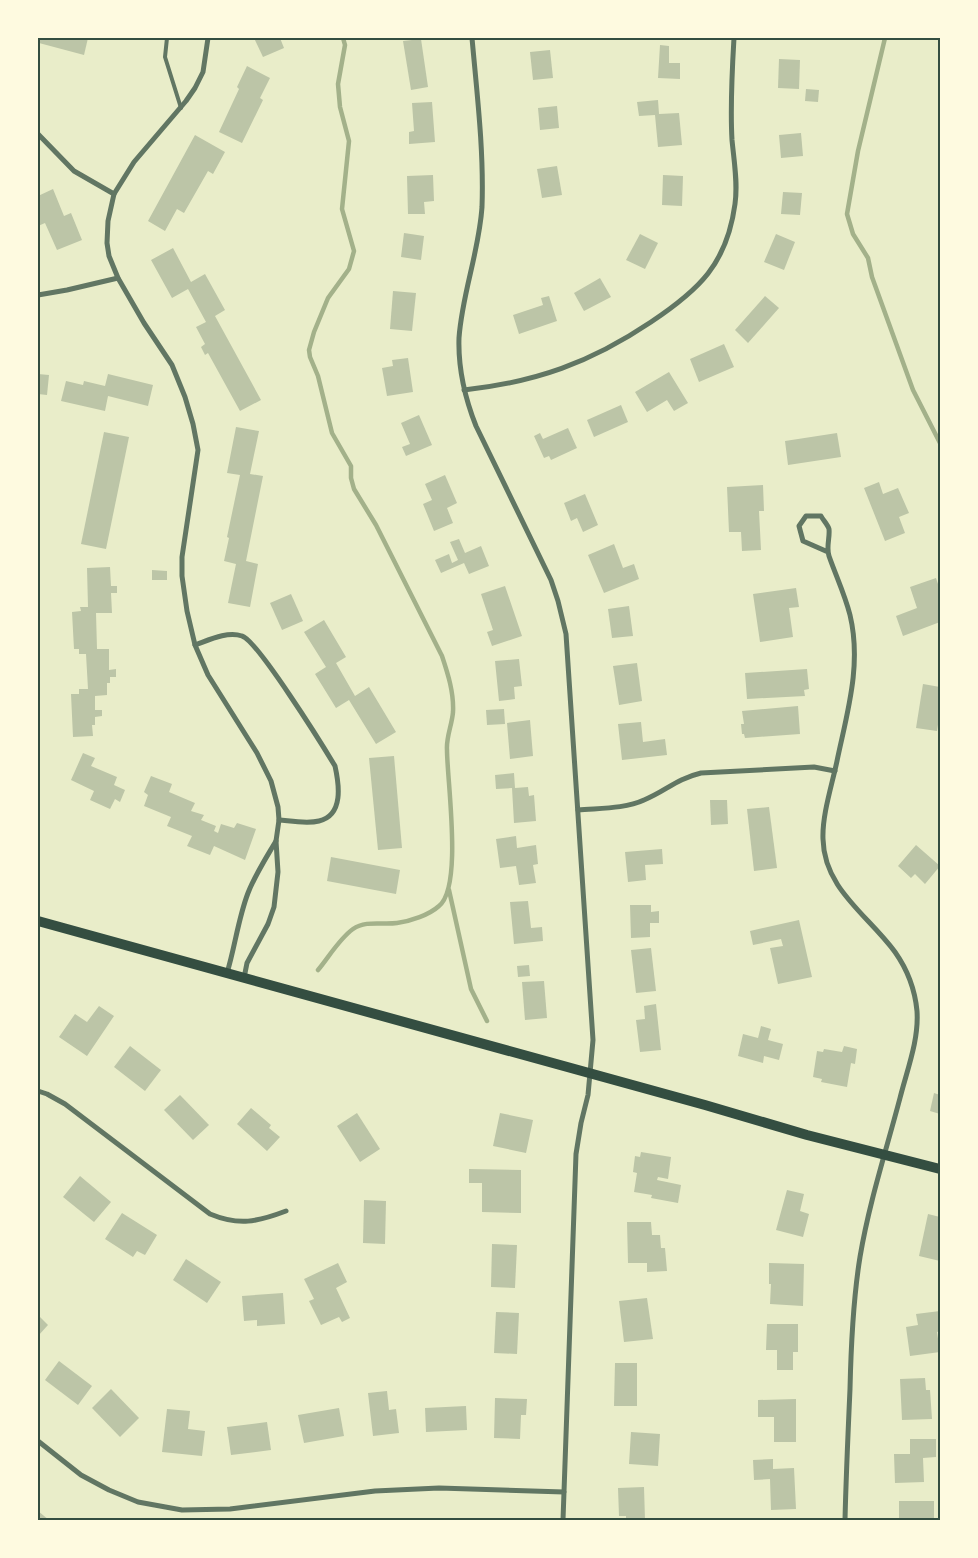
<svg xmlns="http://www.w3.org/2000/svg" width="978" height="1558" font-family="'Fira Sans',sans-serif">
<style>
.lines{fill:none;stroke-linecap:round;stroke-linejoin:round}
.stream{stroke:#a3b18a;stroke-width:4.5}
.building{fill:#bcc5a7}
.service{stroke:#617663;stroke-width:4}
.minor{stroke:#617663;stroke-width:5}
.secondary{stroke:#344e41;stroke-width:10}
.neatline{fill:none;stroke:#344e41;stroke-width:2}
</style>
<rect width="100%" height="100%" fill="#e9edc9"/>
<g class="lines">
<g class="stream">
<path d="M885 38 858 151 847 214 853 234 868 258 872 277 913 390 940 443"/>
<path d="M449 890 471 989 487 1021"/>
<path d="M318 970C329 957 339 939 353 929 366 920 382 925 397 923 411 921 429 915 439 906 463 887 447 781 447 750 446 737 452 725 453 712 454 693 448 674 442 656L376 525 354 489 351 478V466L332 433 318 376 310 357 309 350 314 332 328 298 349 269 354 251 342 209 349 141 340 107 338 84 345 45 343 38"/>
</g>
</g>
<g class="building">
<path d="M41 38H88L84 55 39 43Z"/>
<path d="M254 38H280L284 48 263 57Z"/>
<path d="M421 39 428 87 411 90 403 41Z"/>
<path d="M660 45 669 46V63H680V79L658 78Z"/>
<path d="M550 50 553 78 533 80 530 52Z"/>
<path d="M779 59 800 60 799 89 778 88Z"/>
<path d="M247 66 270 78 260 98 263 100 242 143 219 132 239 89 237 87Z"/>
<path d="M806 89 819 90 818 102 805 101Z"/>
<path d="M658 100 659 114 679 113 682 145 658 147 655 115 639 116 637 102Z"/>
<path d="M432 102 435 142 409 144V132L414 131 412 103Z"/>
<path d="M557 106 559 128 540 130 538 108Z"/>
<path d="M801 133 803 156 781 158 779 135Z"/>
<path d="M195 135 225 152 213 174 208 171 184 213 177 209 165 231 148 221Z"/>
<path d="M557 166 562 195 542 198 537 169Z"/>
<path d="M433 175 434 201 424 202 425 214H408L407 176Z"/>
<path d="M663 175 683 176 682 206 662 205Z"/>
<path d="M53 189 64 216 71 213 82 240 57 250 45 223 38 226V196Z"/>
<path d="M783 192 802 193 800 215 781 214Z"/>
<path d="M404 233 424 236 421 260 401 257Z"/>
<path d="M640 234 658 243 645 269 626 260Z"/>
<path d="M776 234 795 242 784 270 764 262Z"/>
<path d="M173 248 191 282 205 274 225 310 215 316 261 400 240 411 208 353 205 355 201 347 205 344 196 327 206 322 188 289 172 298 151 260Z"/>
<path d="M600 278 611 297 584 311 574 293Z"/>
<path d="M393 291 416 293 412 331 390 329Z"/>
<path d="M549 296 557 321 519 334 513 315 543 305 541 298Z"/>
<path d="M765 296 779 308 748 343 735 330Z"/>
<path d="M724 344 734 367 699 382 690 359Z"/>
<path d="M408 358 413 392 387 396 382 368 393 366 392 360Z"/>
<path d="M669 372 688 403 674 411 667 400 647 412 635 392Z"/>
<path d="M38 374 49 375 47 395 38 394Z"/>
<path d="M108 374 153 385 148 406 108 396 105 411 61 401 66 381 83 385 84 381 105 386Z"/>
<path d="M621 405 628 422 594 437 587 420Z"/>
<path d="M419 415 432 445 406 456 402 447 410 444 401 423Z"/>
<path d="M236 427 259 431 250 474 263 476 246 561 258 564 250 607 228 603 236 564 224 561 229 538 227 537 240 475 227 473Z"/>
<path d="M568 428 577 448 551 460 549 456 544 458 534 436 540 433 543 439Z"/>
<path d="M104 432 129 437 106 549 81 544Z"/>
<path d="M837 433 841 457 788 465 785 441Z"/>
<path d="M445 475 457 503 447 508 453 523 434 531 423 504 432 500 425 484Z"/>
<path d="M879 482 883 494 898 488 909 513 899 517 905 533 885 541 864 488Z"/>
<path d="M763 485 764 511H759L761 550 742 551 741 532H729L727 487Z"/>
<path d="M585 494 598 525 583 532 577 518 571 521 564 503Z"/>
<path d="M459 539 465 553 481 546 489 566 469 574 464 563 441 573 435 560 449 554 452 563 458 560 450 542Z"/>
<path d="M614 544 623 568 634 564 639 579 604 593 588 555Z"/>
<path d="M110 567 111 586H117V593H111L112 613H96L97 649H109V670L116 669V677H110V683H107V695L95 696V710H102V716L95 717V725H92L93 736 73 737 71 694H79V689H88L86 654H79V649H74L72 612 81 611 80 607H88L87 568Z"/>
<path d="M152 570 167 571V580H152Z"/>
<path d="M936 578 940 590V622L903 636 896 616 917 608 910 587Z"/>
<path d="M505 586 522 636 492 646 487 632 493 630 481 594Z"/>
<path d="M796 588 799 607 789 608 793 637 760 642 753 594Z"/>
<path d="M291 594 303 621 282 630 270 603Z"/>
<path d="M629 606 633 636 612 638 608 609Z"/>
<path d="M324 620 346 657 336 663 355 696 369 687 396 732 376 744 349 700 336 708 315 674 326 667 304 632Z"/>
<path d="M519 659 522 686 514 687 515 699 499 701 495 661Z"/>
<path d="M637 663 642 701 619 705 613 666Z"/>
<path d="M807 669 809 689 804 690 805 696 747 699 745 673Z"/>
<path d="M923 684 940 687V712L937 731 916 728Z"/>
<path d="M798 706 800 734 745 738 744 734H742L741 724H744L742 711Z"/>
<path d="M504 709 505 724 487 725 486 710Z"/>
<path d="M530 720 533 756 510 759 507 723Z"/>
<path d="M641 722 643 742 665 739 667 755 622 760 618 724Z"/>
<path d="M83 753 95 758 91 766 117 777 114 785 125 790 120 802 115 799 110 809 90 800 94 791 71 780Z"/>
<path d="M394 756 402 848 378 850 369 758Z"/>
<path d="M514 773 515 788 528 787 529 796 534 795 536 821 514 823 512 788 496 789 495 775Z"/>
<path d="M151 776 172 784 169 792 195 803 191 811 204 815 201 820 216 826 214 831 218 833 221 824 234 828 237 823 256 829 245 860 214 846 210 855 187 846 192 836 167 826 171 817 144 806 148 795 144 792Z"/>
<path d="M710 800H727L728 824 711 825Z"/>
<path d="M769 807 777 868 754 871 747 809Z"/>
<path d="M516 836 517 848 536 845 538 864 533 865 536 883 519 885 516 866 500 868 496 839Z"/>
<path d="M916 845 940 866 925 884 915 874 911 878 898 866Z"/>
<path d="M662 849 663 864 645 865 646 880 628 882 625 852Z"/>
<path d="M331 857 400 870 396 894 327 881Z"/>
<path d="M528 901 531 928 542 927 543 941 514 944 510 902Z"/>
<path d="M630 905H651V912L659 911V923H650V937L631 938Z"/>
<path d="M799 920 812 977 778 984 770 948 783 946 781 939 753 945 750 931Z"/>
<path d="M651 948 656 991 636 993 631 950Z"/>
<path d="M529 965 530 976 518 977 517 966Z"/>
<path d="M544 981 547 1018 525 1020 522 982Z"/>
<path d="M656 1004 661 1050 640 1052 636 1020 645 1019 644 1006Z"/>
<path d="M99 1006 114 1016 87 1056 59 1037 75 1014 87 1022Z"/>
<path d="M761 1026 771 1029 768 1040 783 1044 779 1060 764 1056 763 1063 738 1056 743 1034 758 1038Z"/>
<path d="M130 1046 161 1070 145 1091 114 1067Z"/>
<path d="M844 1046 857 1049 855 1064 851 1063 847 1087 821 1082 822 1079 813 1077 817 1051 823 1052 824 1049 842 1052Z"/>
<path d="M934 1093 940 1095V1114L930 1111Z"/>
<path d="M180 1095 209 1125 193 1140 164 1110Z"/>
<path d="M251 1108 271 1125 269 1128 280 1137 267 1151 237 1124Z"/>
<path d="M357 1113 380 1149 360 1162 337 1126Z"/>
<path d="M500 1113 533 1120 526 1153 493 1146Z"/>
<path d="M641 1152 671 1157 668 1179 658 1177 657 1180 681 1185 678 1203 651 1198 652 1195 634 1192 637 1173 633 1172 635 1156 640 1157Z"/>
<path d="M469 1169 521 1170V1213L482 1212V1183H469Z"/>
<path d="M80 1176 111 1202 94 1222 63 1197Z"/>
<path d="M787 1190 804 1194 800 1211 809 1214 803 1237 776 1230Z"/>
<path d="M364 1200 386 1201 385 1244 363 1243Z"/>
<path d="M122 1213 157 1235 145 1255 137 1251 133 1257 105 1239Z"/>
<path d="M928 1214 940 1217V1261L919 1256Z"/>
<path d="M627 1222H651L652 1235H660L661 1248H665L667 1271 647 1272V1263H628Z"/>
<path d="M492 1244 517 1245 515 1288 491 1287Z"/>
<path d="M186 1259 221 1282 207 1303 173 1280Z"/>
<path d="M338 1263 347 1282 336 1288 350 1318 342 1322 339 1317 321 1325 309 1301 314 1299 304 1279Z"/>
<path d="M769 1263 804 1264 803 1306 770 1304 771 1284H769Z"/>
<path d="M283 1293 285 1324 257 1326V1320L244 1321 242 1296Z"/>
<path d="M647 1298 653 1339 624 1342 619 1301Z"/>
<path d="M940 1311V1331L937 1332 940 1352 910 1356 906 1327 918 1325 916 1314Z"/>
<path d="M496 1312 519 1313 517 1354 494 1353Z"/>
<path d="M38 1315 48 1325 38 1336Z"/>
<path d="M767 1324H798V1352H793V1370H777V1350H766Z"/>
<path d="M59 1361 92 1386 78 1405 45 1380Z"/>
<path d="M615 1363H637V1406H614Z"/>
<path d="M925 1378 926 1390H930L932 1419 902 1420 900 1379Z"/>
<path d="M111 1389 139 1418 120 1437 92 1408Z"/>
<path d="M387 1391 389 1410 396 1409 399 1433 373 1436 368 1393Z"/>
<path d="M495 1398 527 1399 526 1415H521L520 1439 494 1438Z"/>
<path d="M796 1399V1442H774V1417H758V1400Z"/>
<path d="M466 1406 467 1430 426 1432 425 1408Z"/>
<path d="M339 1408 344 1436 304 1443 298 1415Z"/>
<path d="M167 1409 190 1411 188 1429 205 1431 202 1456 162 1452Z"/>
<path d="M267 1422 271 1450 231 1455 227 1427Z"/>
<path d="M631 1432 660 1434 658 1466 629 1464Z"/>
<path d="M910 1439H936V1457L923 1458 924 1482 895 1483 894 1454H910Z"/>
<path d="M773 1459V1469L794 1468 796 1509 771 1510 770 1479 754 1480 753 1460Z"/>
<path d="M644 1487 645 1520H626V1516H619L618 1488Z"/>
<rect x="899" y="1501" width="35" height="19"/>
<path d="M38 1511 49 1520H38Z"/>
</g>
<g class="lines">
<path class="service" d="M167 38 165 57 181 108"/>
<g class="minor">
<path d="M208 38 203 72 195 88 186 101 134 162 114 194 108 221 107 243 109 256 118 278 144 323 172 365 185 397 193 424 198 450 182 557V576L187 611 195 645 208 675 257 753 271 781 278 807 279 820 276 841 278 872 274 907 268 924 247 963 244 978"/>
<path d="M472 38C477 94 484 151 482 207 479 252 462 294 459 338 458 369 465 398 476 426L551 580 558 601 566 634 593 1040 588 1095 581 1123 576 1154 563 1520"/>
<path d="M38 134 74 171 114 194"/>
<path d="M38 295 67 290 118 278"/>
<path d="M464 390C536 382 590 363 651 322 699 290 727 264 735 204 738 183 734 161 732 140 730 105 732 72 734 38"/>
<path d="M828 552 803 541 799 526 806 516H821C823 520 828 525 829 529 830 538 826 547 829 556 836 576 845 595 850 615 862 665 847 713 837 761 832 785 822 815 823 839 824 889 868 915 895 952 907 969 915 990 917 1011 919 1040 907 1070 900 1098 886 1151 869 1203 860 1257 853 1300 851 1345 850 1389 848 1433 846 1477 845 1520"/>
<path d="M195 645C209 640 227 631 242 636 257 640 323 746 335 766 339 784 344 815 319 821 307 824 291 821 279 820"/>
<path d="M578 810C599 808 625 809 644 800 666 791 676 779 701 773L814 767 835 771"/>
<path d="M227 973C235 947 238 919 248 893 255 875 266 858 276 841"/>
<path d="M38 1091 47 1094 65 1104 210 1214C239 1226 257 1222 286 1211"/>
<path d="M38 1441 81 1475 109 1490 138 1502 182 1510 230 1509 375 1491 439 1488 564 1492"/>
</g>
<path class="secondary" d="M38 921 705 1105 807 1135 940 1169"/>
</g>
<rect width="978" height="1558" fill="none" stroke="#fefae0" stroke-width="78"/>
<rect x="39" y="39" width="900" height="1480" class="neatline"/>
</svg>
